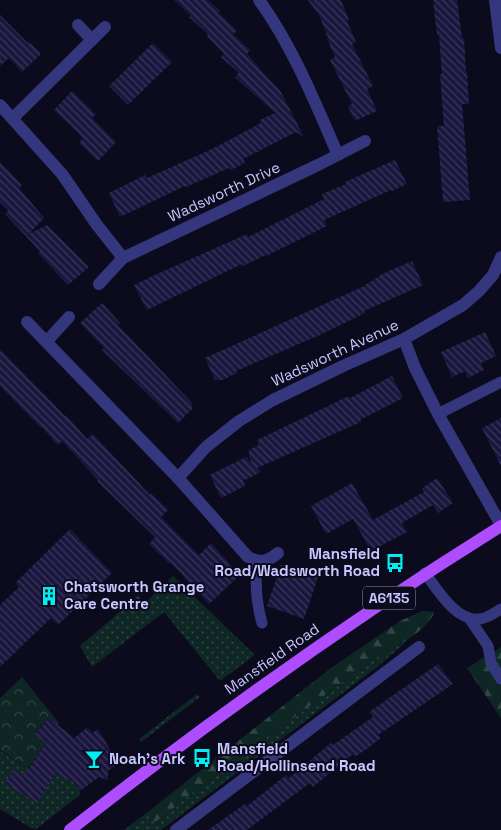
<svg xmlns="http://www.w3.org/2000/svg" width="501" height="830" font-family="'Space Grotesk',sans-serif">
<style>
.grass{fill:url(#grass-dots)}
.forest{fill:url(#forest-firs)}
.park{fill:url(#park-crowns)}
.building{fill:url(#building-back-hatch)}
.lines{fill:none;stroke-linecap:round;stroke-linejoin:round}
.lane{stroke:#34377d;stroke-width:11}
.street{stroke:#34377d;stroke-width:12}
.primary{stroke:#ae4dff;stroke-width:12}
.labels{text-anchor:middle;stroke-width:4;stroke-linejoin:round;paint-order:stroke}
.shield{fill:#0c0b1d;stroke:#908ebb;stroke-width:1}
.shield-label{font-size:14px;font-weight:bold;fill:#c8c6ff}
.street-label{font-size:15px;fill:#c8c6ff;stroke:#0c0b1d}
.poi-label{font-size:15px;font-weight:bold;fill:#c8c6ff;stroke:#0c0b1d;text-anchor:start}
</style>
<defs>
<pattern id="grass-dots" width="8" height="8" patternUnits="userSpaceOnUse" patternTransform="scale(1.25)"><rect width="8" height="8" fill="#0e2724"/><path d="M2 2h.1M6 6h.1" fill="none" stroke="#304545" stroke-width="1.8" stroke-linecap="round"/></pattern>
<pattern id="forest-firs" width="22" height="20" patternUnits="userSpaceOnUse" patternTransform="scale(1.25)"><rect width="22" height="20" fill="#0e2724"/><path d="M5 1l3.5 6h-7zM16 11l3.5 6h-7z" fill="#304545"/></pattern>
<pattern id="park-crowns" width="20" height="18" patternUnits="userSpaceOnUse" patternTransform="scale(1.25)"><rect width="20" height="18" fill="#0e2724"/><path d="M2 6a3 3 0 1 1 6 0M12 15a3 3 0 1 1 6 0" fill="none" stroke="#304545"/></pattern>
<pattern id="building-back-hatch" width="6" height="6" patternUnits="userSpaceOnUse" patternTransform="scale(1.25)"><rect width="6" height="6" fill="#1b163e"/><path d="M-1 5l2 2M0 0l6 6M5-1l2 2" fill="none" stroke="#3b365b"/></pattern>
</defs>
<rect width="100%" height="100%" fill="#0c0b1d"/>
<g class="grass">
<path d="M173 576 255 655 220 681 164 612 92 667 80 646 138 596 145 603Z"/>
<path d="M407 641 377 667 161 830H124L149 811 154 822 210 779 377 657Z"/>
<path d="M197 694 200 697 141 742 139 739Z"/>
<path d="M0 751 28 768 46 782 56 773 66 781 70 778 80 791V795L36 829 31 828 0 809Z"/>
</g>
<g class="forest">
<path d="M423 611 435 612C423 634 399 645 377 657L210 779 154 823 149 811 331 668 400 621Z"/>
<path d="M501 647V718L467 668Z"/>
</g>
<path class="park" d="M22 677 58 722 57 725 49 718 35 733 46 743 28 768 0 750V698Z"/>
<g class="building">
<path d="M174 0H208L220 11 219 13 237 31 233 34 250 50 247 54 281 92 304 137 296 132 243 159 245 163 231 170 229 168 186 187 185 186 120 217 109 193 145 175 147 178 212 149 261 123 260 120 275 113 235 77 239 73 221 57 224 54 207 36 208 34 189 17 191 16Z"/>
<path d="M308 0H341L349 20 347 21 356 42 352 44 373 86 367 89 377 111 355 121 348 106 352 104 330 60 335 57 327 38H328L320 17Z"/>
<path d="M433 0H457L462 38H464L466 72H467L469 104H462L470 200 443 202 437 126H444L440 74H442L439 34 437 35Z"/>
<path d="M0 15 29 44 30 42 41 54 22 72 9 58 0 66Z"/>
<path d="M153 43 172 62 128 105 109 86Z"/>
<path d="M72 91 96 114 92 118 116 142 98 161 79 143 83 138 54 110Z"/>
<path d="M395 160 407 184 392 191 391 190 324 220 327 226 266 256V255L243 266 242 264 147 310 134 285 157 274 247 234 248 237 324 199 322 194 346 184 345 182Z"/>
<path d="M0 162 22 185 19 188 44 218 29 234 47 225 89 267 68 285 38 253 40 251 5 214 8 210 0 202Z"/>
<path d="M412 261 423 285 364 311 365 313 322 334 236 371 237 373 222 380H215L205 358 362 287 380 276V275Z"/>
<path d="M102 303 120 323 118 325 192 403V409L178 423 102 350 104 348 80 323Z"/>
<path d="M485 332 496 356 481 363 484 370 468 378 465 371 452 377 441 352Z"/>
<path d="M0 349 65 416 66 415 87 439 93 434 150 495 151 493 168 510 161 517 199 555 211 543 240 575 209 604 171 563 170 564 149 544 155 537 97 481 98 480 62 441 57 445 42 427 41 428 0 386Z"/>
<path d="M392 376 403 398 360 420 361 422 257 468 261 472 243 481 245 486 221 498 210 475 246 457 252 464 249 456V450L259 445 257 440 349 396 350 398Z"/>
<path d="M501 418V466L482 428Z"/>
<path d="M437 478 453 503 438 513 433 505 402 523 407 532 371 551 353 519 326 534 311 506 352 483 373 520 424 492 422 488Z"/>
<path d="M70 529 112 573 58 625 51 618 0 667V605L19 587 15 583Z"/>
<path d="M281 565 318 577 304 619 267 606Z"/>
<path d="M438 664 453 684 378 735 381 738 368 748 355 757 353 754 313 787 310 783 247 830H208L245 804 247 806 286 775 289 778 331 743 333 745 373 717 369 712Z"/>
<path d="M49 718 74 738 88 727 92 733 98 729 111 751 110 753 119 763 108 771V780L99 777 80 791 70 778 66 781 56 773 37 803 5 783 14 769 24 775 46 743 35 734Z"/>
</g>
<g class="lines">
<g class="lane">
<path d="M438 414 501 382"/>
<path d="M257 562C255 583 256 602 262 623"/>
<path d="M425 573C437 589 456 622 480 619 488 618 494 613 501 609"/>
<path d="M469 618 488 646 491 663 501 679"/>
</g>
<g class="street">
<path d="M259 0C293 47 315 102 338 155"/>
<path d="M495 0 501 48"/>
<path d="M78 25 92 40"/>
<path d="M0 105 62 174 97 225 123 258"/>
<path d="M13 118 105 27"/>
<path d="M99 284 123 258 320 164 365 141"/>
<path d="M27 322 178 478 248 557C260 563 267 562 278 553"/>
<path d="M404 339 415 368 438 414 501 525"/>
<path d="M47 341 69 317"/>
<path d="M178 478 206 447 239 421 273 400 343 366 404 339 463 305 479 291 493 275 501 257"/>
<path d="M176 830 419 647"/>
</g>
<path class="primary" d="M70 830C209 721 352 619 501 526"/>
</g>
<defs>
<g id="bus-bare" transform="scale(1.5)"><path d="M-5-6H5V4H4V6H2V4H-2V6H-4V4H-5ZM-3.5-4V0h7V-4ZM-3.5 1.2v1.5H-2V1.2ZM2 1.2v1.5H3.5V1.2Z" fill="#00edf1" stroke="#0c0b1d" stroke-width="2.5" paint-order="stroke"/></g>
<g id="building-bare" transform="scale(1.5)"><path d="M-4-6H4V6H1V3H-1V6H-4ZM-2.5-4.3h1.7v1.8h-1.7ZM.8-4.3h1.7v1.8H.8ZM-2.5-1h1.7V.8h-1.7ZM.8-1h1.7V.8H.8Z" fill="#00edf1" stroke="#0c0b1d" stroke-width="2.5" paint-order="stroke"/></g>
<g id="bar-bare" transform="scale(1.5)"><path d="M-6-5H6L.8 .8V4.5H3.5V6h-7V4.5H-.8V.8Z" fill="#00edf1" stroke="#0c0b1d" stroke-width="2.5" paint-order="stroke"/></g>
</defs>
<g fill-rule="evenodd">
<use href="#bus-bare" x="395" y="563"/>
<use href="#building-bare" x="49" y="596"/>
<use href="#bus-bare" x="202" y="758"/>
<use href="#bar-bare" x="94" y="759"/>
</g>
<g class="labels">
<rect class="shield" x="363" y="586.5" width="52" height="23" rx="4"/>
<g class="shield-label">
<text x="389" y="603">A6135</text>
</g>
<g class="street-label">
<text transform="translate(224 192) rotate(-25)" y="5">Wadsworth Drive</text>
<text transform="translate(335 353) rotate(-25)" y="5">Wadsworth Avenue</text>
<text transform="translate(272 659) rotate(-35)" y="5">Mansfield Road</text>
</g>
<g class="poi-label">
<text x="380" y="559" text-anchor="end">Mansfield<tspan x="380" dy="17">Road/Wadsworth Road</tspan></text>
<text x="64" y="592">Chatsworth Grange<tspan x="64" dy="17">Care Centre</tspan></text>
<text x="217" y="754">Mansfield<tspan x="217" dy="17">Road/Hollinsend Road</tspan></text>
<text x="109" y="764">Noah's Ark</text>
</g>
</g>
</svg>
